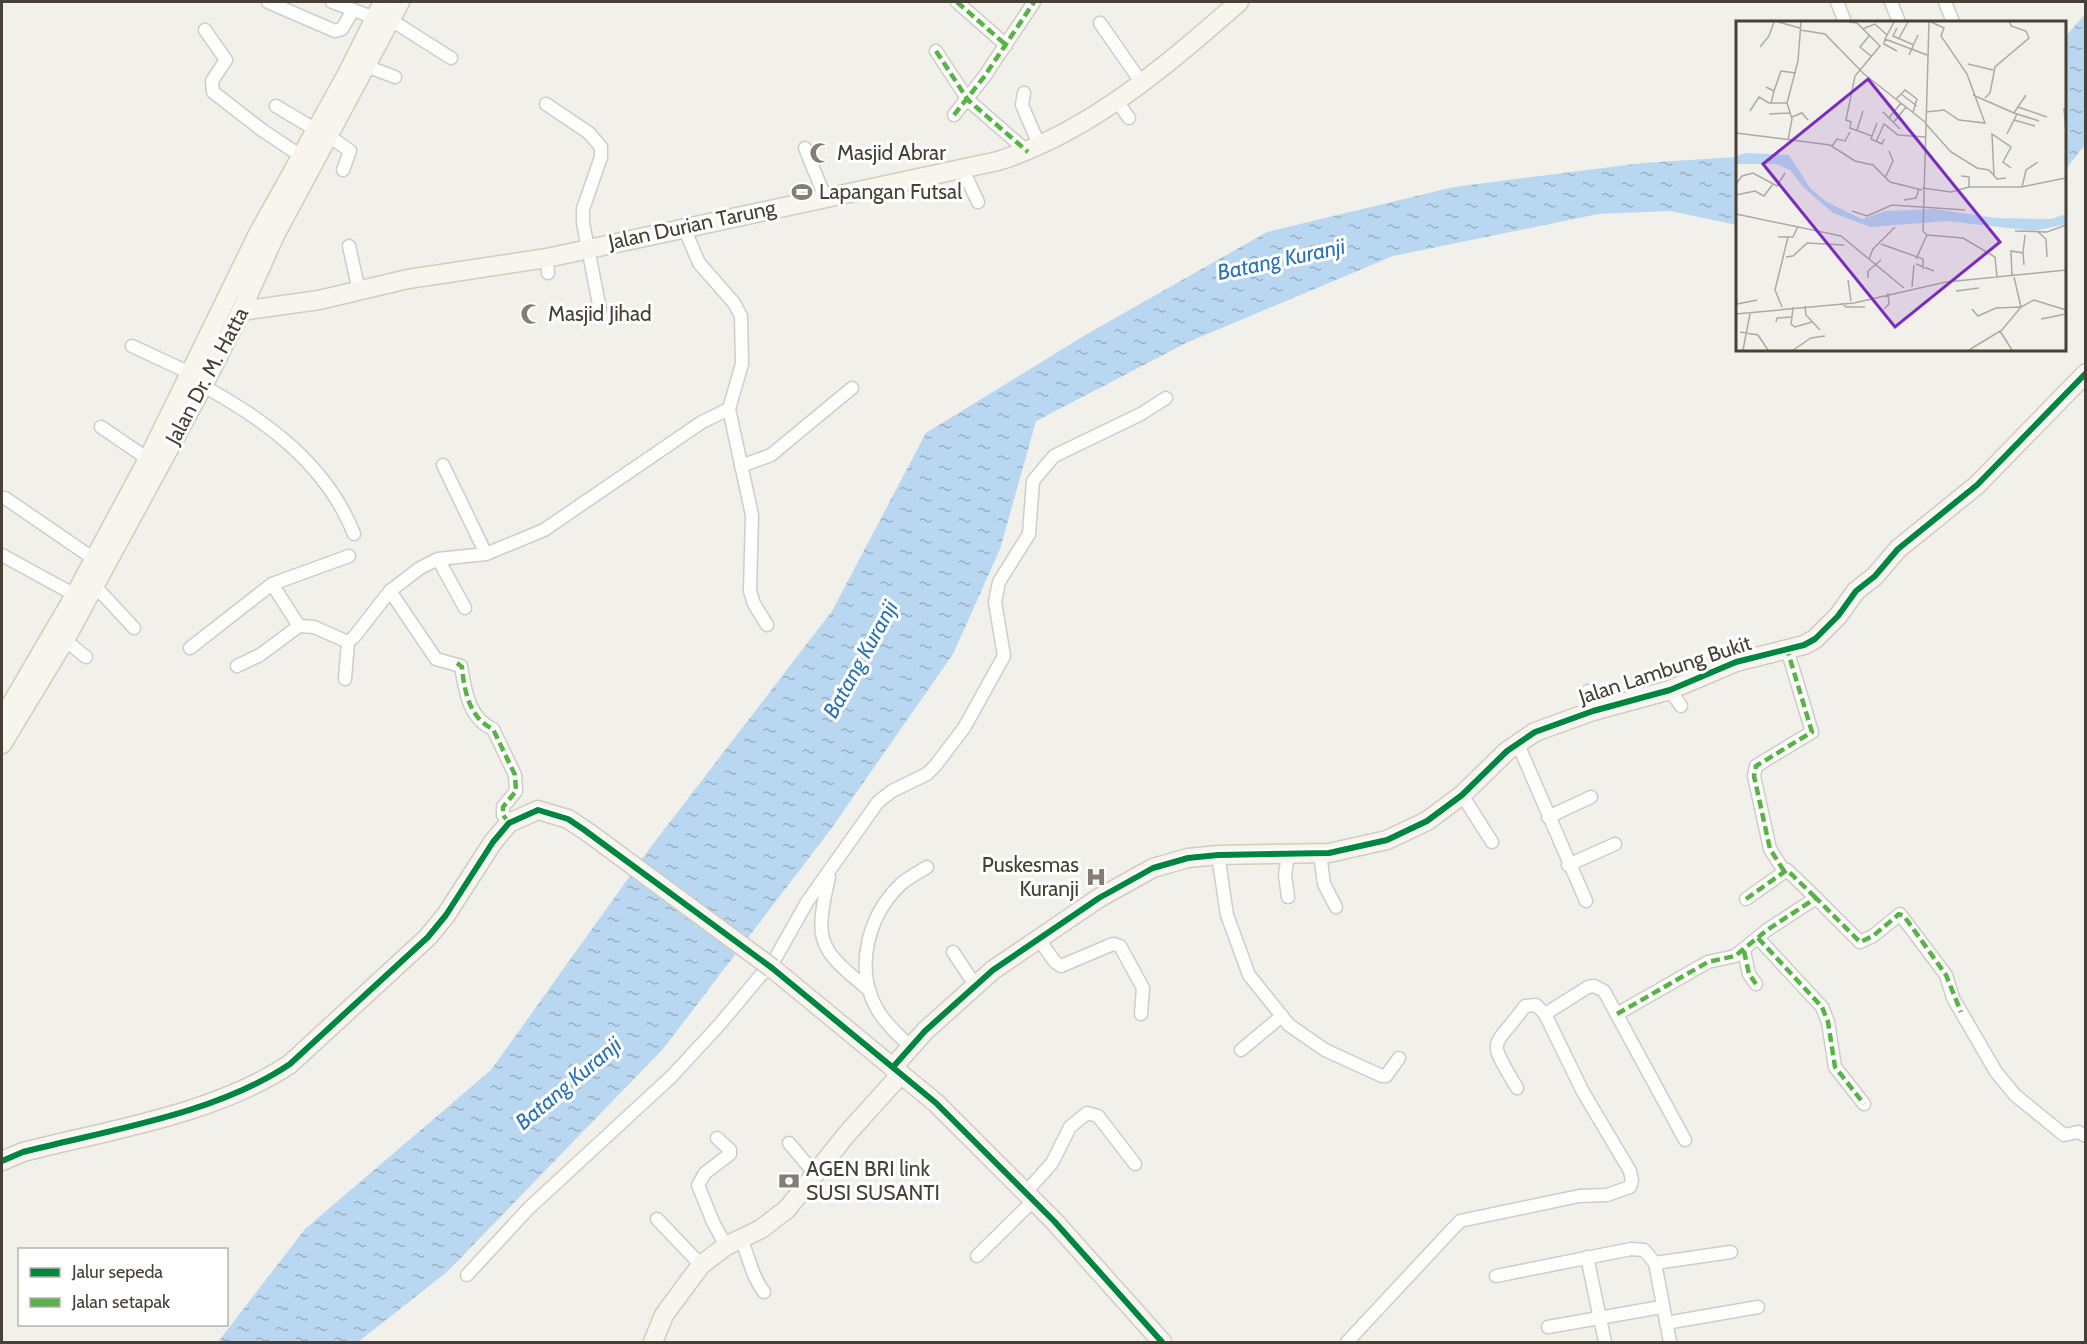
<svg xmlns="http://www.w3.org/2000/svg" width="2087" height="1344" font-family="Cabin,sans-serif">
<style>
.water{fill:url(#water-ripples)}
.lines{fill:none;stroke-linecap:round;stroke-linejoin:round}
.street-casing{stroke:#cfcdc7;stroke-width:15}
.secondary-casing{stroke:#d0cdc1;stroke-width:21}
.street{stroke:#fdfdfc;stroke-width:12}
.secondary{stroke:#f7f5ee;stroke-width:18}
.secondary-bridge-casing{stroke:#d0cdc1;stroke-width:21;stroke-linecap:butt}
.secondary-bridge{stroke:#f7f5ee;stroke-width:18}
.quiet{stroke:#57b346;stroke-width:4.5;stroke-dasharray:9 4.5;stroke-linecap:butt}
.cycleway-casing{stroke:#fff;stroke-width:10}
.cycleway{stroke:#00873e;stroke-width:6}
.labels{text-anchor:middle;stroke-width:6;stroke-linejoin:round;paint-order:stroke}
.poi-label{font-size:21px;fill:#474135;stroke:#fff;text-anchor:start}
.street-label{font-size:21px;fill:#474135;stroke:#fff}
.water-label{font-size:22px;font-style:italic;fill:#2b73b7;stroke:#fff}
.inset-road{fill:none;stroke:#adaaa2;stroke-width:1.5}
.view{fill:#7b2cbf;fill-opacity:0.15;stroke:#7b2cbf;stroke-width:3}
.inset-edge{fill:none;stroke:#474135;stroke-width:3}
</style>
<defs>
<pattern id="water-ripples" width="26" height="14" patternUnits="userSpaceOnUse" patternTransform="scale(1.5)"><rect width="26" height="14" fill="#b9d7f0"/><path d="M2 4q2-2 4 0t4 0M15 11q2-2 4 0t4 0" fill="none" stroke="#98b0c3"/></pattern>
</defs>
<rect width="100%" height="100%" fill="#f1f0ea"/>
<g class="water">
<path d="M2085 14V145L2065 170V37Z"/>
<path d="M1737 157V225L1670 211 1598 214 1393 256 1186 343 1036 421 1000 549 953 654 831 829 663 1049 447 1272 358 1342H218L305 1229 491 1070 650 848 832 611 926 433 1087 334 1267 232 1454 187 1643 163Z"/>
</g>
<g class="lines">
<g class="street-casing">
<g id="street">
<path d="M268 2 335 31 342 29 353 10"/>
<path d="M332 2 375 18"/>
<path d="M957 2 1006 45"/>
<path d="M1837 2 1845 22"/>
<path d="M1891 2 1899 22"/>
<path d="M1945 2 1953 22"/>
<path d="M391 20 451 58"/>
<path d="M1100 23 1141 82"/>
<path d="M205 30 226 60 212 81 213 92 262 130 301 156"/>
<path d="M936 51 968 100 1028 152"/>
<path d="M366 66 395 77"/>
<path d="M1024 93 1022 105 1040 147"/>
<path d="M1117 101 1129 118"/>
<path d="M546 104 589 133 601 147V157L583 209V223L600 309"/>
<path d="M276 106 316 130"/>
<path d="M954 115 984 77 1034 2"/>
<path d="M329 136 350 151 343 170"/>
<path d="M805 148 825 197"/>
<path d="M963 170 978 202"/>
<path d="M684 228 699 263 734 303 741 316 742 364 729 409 752 515 750 591 754 604 767 625"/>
<path d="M349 246 359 291"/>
<path d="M547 258 548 273"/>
<path d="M132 346 190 373"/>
<path d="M203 386C266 420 327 465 354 534"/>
<path d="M101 427 148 459"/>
<path d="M443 465 486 554"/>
<path d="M741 466 771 455 852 388"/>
<path d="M5 498 94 559"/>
<path d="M2 555 75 595"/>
<path d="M438 559 465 608"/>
<path d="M272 584 299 626 314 627 348 642 354 637 390 591 420 568 438 559 486 554 544 530 702 422 729 409"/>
<path d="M95 586 134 628"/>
<path d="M390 591 436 659 461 666C465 689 468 718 493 729L515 775 516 791 503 807V815L509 823"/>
<path d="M65 640 86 657"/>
<path d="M190 648 272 584 349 556"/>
<path d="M237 666 260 655 299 626"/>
<path d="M345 679 348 642"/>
<path d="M1670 690 1681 706"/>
<path d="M1588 691 1593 711"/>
<path d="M1517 742 1586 901"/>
<path d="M1462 795 1492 842"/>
<path d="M1548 817 1591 797"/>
<path d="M1288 854 1285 875 1288 897"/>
<path d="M1320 854 1324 884 1336 907"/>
<path d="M1218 855 1227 915 1249 975 1289 1025 1325 1050 1382 1076H1386L1399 1058"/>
<path d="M1568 865 1615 844"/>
<path d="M1784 871 1770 849 1754 776 1756 766 1812 732 1787 649"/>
<path d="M829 877C814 943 818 948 869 990"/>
<path d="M1746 899 1787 870 1816 898"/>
<path d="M1038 938 1055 962 1061 966 1113 944 1120 946 1143 988 1141 1014"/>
<path d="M1758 938 1822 1007 1828 1022 1835 1067 1864 1104"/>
<path d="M1744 951 1749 974 1756 984"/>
<path d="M953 952 975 985"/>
<path d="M1545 1014 1588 987 1594 986 1604 991 1685 1140"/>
<path d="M1617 1014 1708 962 1735 956 1767 930 1816 898 1860 942 1873 936 1900 914 1946 975 1953 998 1996 1072 2015 1095 2064 1135 2078 1132 2086 1136"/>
<path d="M911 1047C898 1035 886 1024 877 1009 854 969 868 916 900 885 907 878 918 873 927 867"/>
<path d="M1241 1050 1282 1016"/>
<path d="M717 1138 730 1150V1154L705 1173 698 1185 713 1222 726 1246"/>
<path d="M789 1143 815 1174"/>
<path d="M1026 1192 1052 1163 1070 1127 1087 1113 1098 1116 1135 1164"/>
<path d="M657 1219 701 1265"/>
<path d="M741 1239C749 1257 752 1277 764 1292"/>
<path d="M977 1256 1034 1200"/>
<path d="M1587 1257 1605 1342"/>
<path d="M1655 1263 1731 1252"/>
<path d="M467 1275 529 1208 672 1076 720 1024 776 957 807 902 878 802 892 791 927 774 935 766 964 728 1004 656 995 602 999 582 1029 534 1033 481 1054 456 1141 414 1166 398"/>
<path d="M1496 1276 1631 1249 1644 1250 1655 1263 1670 1342"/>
<path d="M1666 1323 1758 1307"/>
<path d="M1548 1327 1661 1307"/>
<path d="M1347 1342 1460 1221 1579 1196 1607 1195 1630 1187 1632 1180 1630 1171 1583 1092 1545 1014 1536 1005 1525 1006C1492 1052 1486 1035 1517 1088"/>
</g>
</g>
<g class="secondary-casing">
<g id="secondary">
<path d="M241 311 319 300 408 279 547 258 998 161C1090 132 1167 65 1239 2"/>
<path d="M2 720 75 595 148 459 258 234 346 76 383 2"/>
<path d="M2 744 65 640 203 386 241 311 275 235 400 2"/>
<path d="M772 968 936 1103 1054 1221 1162 1342"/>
<path d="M893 1067 925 1031 993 970 1099 898 1153 868 1188 858 1218 855 1329 853 1387 840 1427 821 1462 795 1507 751 1535 732 1593 711 1670 690 1736 662 1804 645 1815 639 1838 616 1856 591 1875 576 1898 549 1977 485 2086 373"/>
<path d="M2 1161 23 1152C109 1130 216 1114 290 1064L428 937 446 915 493 842 509 823 538 810 568 819 589 833"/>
<path d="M653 1342 664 1315 701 1265 726 1246 761 1229 787 1209 846 1135 901 1074"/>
</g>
</g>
<use href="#street" class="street"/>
<use href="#secondary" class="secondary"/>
<g class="secondary-bridge-casing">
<path id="secondary-bridge" d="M589 833 772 968"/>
</g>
<use href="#secondary-bridge" class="secondary-bridge"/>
<g class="quiet">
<path d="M957 2 1006 45"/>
<path d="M936 51 968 100 1028 152"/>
<path d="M954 115 984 77 1034 2"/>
<path d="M457 663 462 667C464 691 470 719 493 729L515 775 516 791 503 807V815L509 823"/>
<path d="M1784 871 1770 849 1754 776 1756 766 1812 732 1787 649"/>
<path d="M1746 899 1787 870 1816 898"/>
<path d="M1758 938 1822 1007 1828 1022 1835 1067 1864 1104"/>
<path d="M1744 951 1749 974 1756 984"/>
<path d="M1617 1014 1708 962 1735 956 1767 930 1816 898 1860 942 1873 936 1899 914 1904 916 1946 975 1961 1012"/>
</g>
<g class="cycleway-casing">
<g id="cycleway">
<path d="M893 1067 925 1031 993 970 1099 898 1153 868 1188 858 1218 855 1329 853 1387 840 1427 821 1462 795 1507 751 1535 732 1593 711 1670 690 1736 662 1804 645 1815 639 1838 616 1856 591 1875 576 1898 549 1977 485 2086 373"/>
<path d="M2 1161 23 1152C109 1130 216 1114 290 1064L428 937 446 915 493 842 509 823 538 810 568 819 583 829 772 968 936 1103 1054 1221 1162 1342"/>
</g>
</g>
<use href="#cycleway" class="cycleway"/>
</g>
<defs>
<g id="mosque-bare" transform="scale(1.62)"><path d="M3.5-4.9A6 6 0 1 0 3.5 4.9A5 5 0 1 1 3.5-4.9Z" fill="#827e74" stroke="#fff" stroke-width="2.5" paint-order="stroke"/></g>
<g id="stadium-bare" transform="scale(1.62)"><path d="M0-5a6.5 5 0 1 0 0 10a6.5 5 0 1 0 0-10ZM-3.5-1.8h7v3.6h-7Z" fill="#827e74" stroke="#fff" stroke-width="2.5" paint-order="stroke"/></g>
<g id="hospital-bare" transform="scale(1.62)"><path d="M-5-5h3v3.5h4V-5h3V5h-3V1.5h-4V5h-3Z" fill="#827e74" stroke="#fff" stroke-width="2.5" paint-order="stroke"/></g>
<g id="bank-bare" transform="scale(1.62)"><path d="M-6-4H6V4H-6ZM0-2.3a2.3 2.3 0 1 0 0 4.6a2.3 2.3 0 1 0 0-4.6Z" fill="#827e74" stroke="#fff" stroke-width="2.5" paint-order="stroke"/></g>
</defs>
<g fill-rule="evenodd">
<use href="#mosque-bare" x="820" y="153"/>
<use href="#stadium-bare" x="802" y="192"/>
<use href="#mosque-bare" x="531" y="314"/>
<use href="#hospital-bare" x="1096" y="877"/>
<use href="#bank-bare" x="789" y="1181"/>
</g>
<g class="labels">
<g class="poi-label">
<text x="837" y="160">Masjid Abrar</text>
<text x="819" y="199">Lapangan Futsal</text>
<text x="548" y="321">Masjid Jihad</text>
<text x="1079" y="872" text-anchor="end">Puskesmas<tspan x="1079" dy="24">Kuranji</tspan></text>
<text x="806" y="1176">AGEN BRI link<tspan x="806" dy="24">SUSI SUSANTI</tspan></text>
</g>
<g class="street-label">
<text transform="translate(692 225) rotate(-12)" y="7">Jalan Durian Tarung</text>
<text transform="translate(207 376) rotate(-62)" y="7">Jalan Dr. M. Hatta</text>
<text transform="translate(1665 670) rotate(-18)" y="7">Jalan Lambung Bukit</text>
</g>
<g class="water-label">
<text transform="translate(1281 259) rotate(-12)" y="8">Batang Kuranji</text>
<text transform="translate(860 659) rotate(-61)" y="8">Batang Kuranji</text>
<text transform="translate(568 1083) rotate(-40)" y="8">Batang Kuranji</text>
</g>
</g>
<g transform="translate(1736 21)">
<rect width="330" height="330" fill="#f1f0ea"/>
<path d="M10 132 53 134 74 167 91 181 126 198 150 190 199 188 259 197 315 198 330 193V203L298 210 211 200 134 206 97 192 68 167 54 149 40 143H0V135Z" fill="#b9d7f0"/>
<path class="inset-road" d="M42 1 64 7M113 1 121 2 144 25 119 55 110 99 115 101 114 107 136 115M158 1 149 18 191 34M193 1 187 210 191 214 227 217 259 236 261 256M161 7 157 15 178 24M126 8 139 3 151 14M64 9 89 13 128 53 189 101M133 15 124 26 135 35M163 17 172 1M149 18 148 23 161 30M24 26 33 15 38 1M173 34 182 14M232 43 257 49M30 66 38 70 35 82M38 70 45 50 60 52M165 73 181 85M237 74 278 92 290 74M249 77 254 72 259 46 293 17 290 10 275 5 274 1M160 78 169 69 181 78 177 91M282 86 311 96M328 87 330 111M14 90 23 76 33 82H51M147 91 164 108M190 91 208 89 223 99 249 102 231 53 205 15 208 7 195 1M278 92 303 100M33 93 54 92M56 96 66 92 72 99M153 97 165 82M278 99 299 105M141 102 135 118 146 123 148 118M157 102 170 86M189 102 215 131 241 147 253 149 261 158 270 157M121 109 127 90M0 112 94 124 119 140 137 144 154 161 186 169M271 113 281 93M52 119 56 98 51 82 62 40 65 1M140 121 148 103 162 114 189 116M96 125 101 118 109 120 114 111M225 155 233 156V166M258 155 256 113 275 126 267 141 275 147M149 157 157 140 153 130M0 163 6 155 17 152 41 165 49 152M286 166 290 149 302 141M186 167 215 171 233 166H285L330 157M0 174 19 170 28 175 37 163M168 179 180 177 183 168M116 190 131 195 156 184 229 189M0 193 105 215 168 267M279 210 311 211 330 204M302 211 310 218 311 236M42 216H57L62 205M145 223 187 238V248M287 232 289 214M50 236 57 235 71 222 108 224M133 238 137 228 159 206M180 238 191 214M180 243 198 250M276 255 275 230 287 232 288 244M278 256 285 286M132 257V250L145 239M112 259 115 280M176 266 178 244M220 270 243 267M0 276 1 283 21 279M106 282 110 286H129M69 285 70 294 84 309M46 286 39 269 52 216M148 288 153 283 152 272M236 288 242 295 260 287 284 286M0 293 118 282 210 261 330 249M56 296 55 303 59 306 76 301M305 298 330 293M40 301 41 297 56 296 57 286M264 310 276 329M4 311 22 314 32 329M7 329 14 293M57 329 75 317 89 315M233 329 266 309 285 286 298 279 330 289"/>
<path class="view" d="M132 58 264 221 159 306 27 143Z"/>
<rect width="330" height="330" class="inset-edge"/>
</g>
<rect width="2087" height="1344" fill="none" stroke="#474135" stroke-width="6"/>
<rect x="18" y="1248" width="210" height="78" fill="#ffffff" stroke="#b5b3ae" stroke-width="1.5"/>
<rect x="30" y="1268" width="30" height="9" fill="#00873e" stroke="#b5b3ae" stroke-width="1.5"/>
<text x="72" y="1278" font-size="18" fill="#474135">Jalur sepeda</text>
<rect x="30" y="1298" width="30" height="9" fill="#57b346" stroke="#b5b3ae" stroke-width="1.5"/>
<text x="72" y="1308" font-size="18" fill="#474135">Jalan setapak</text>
</svg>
